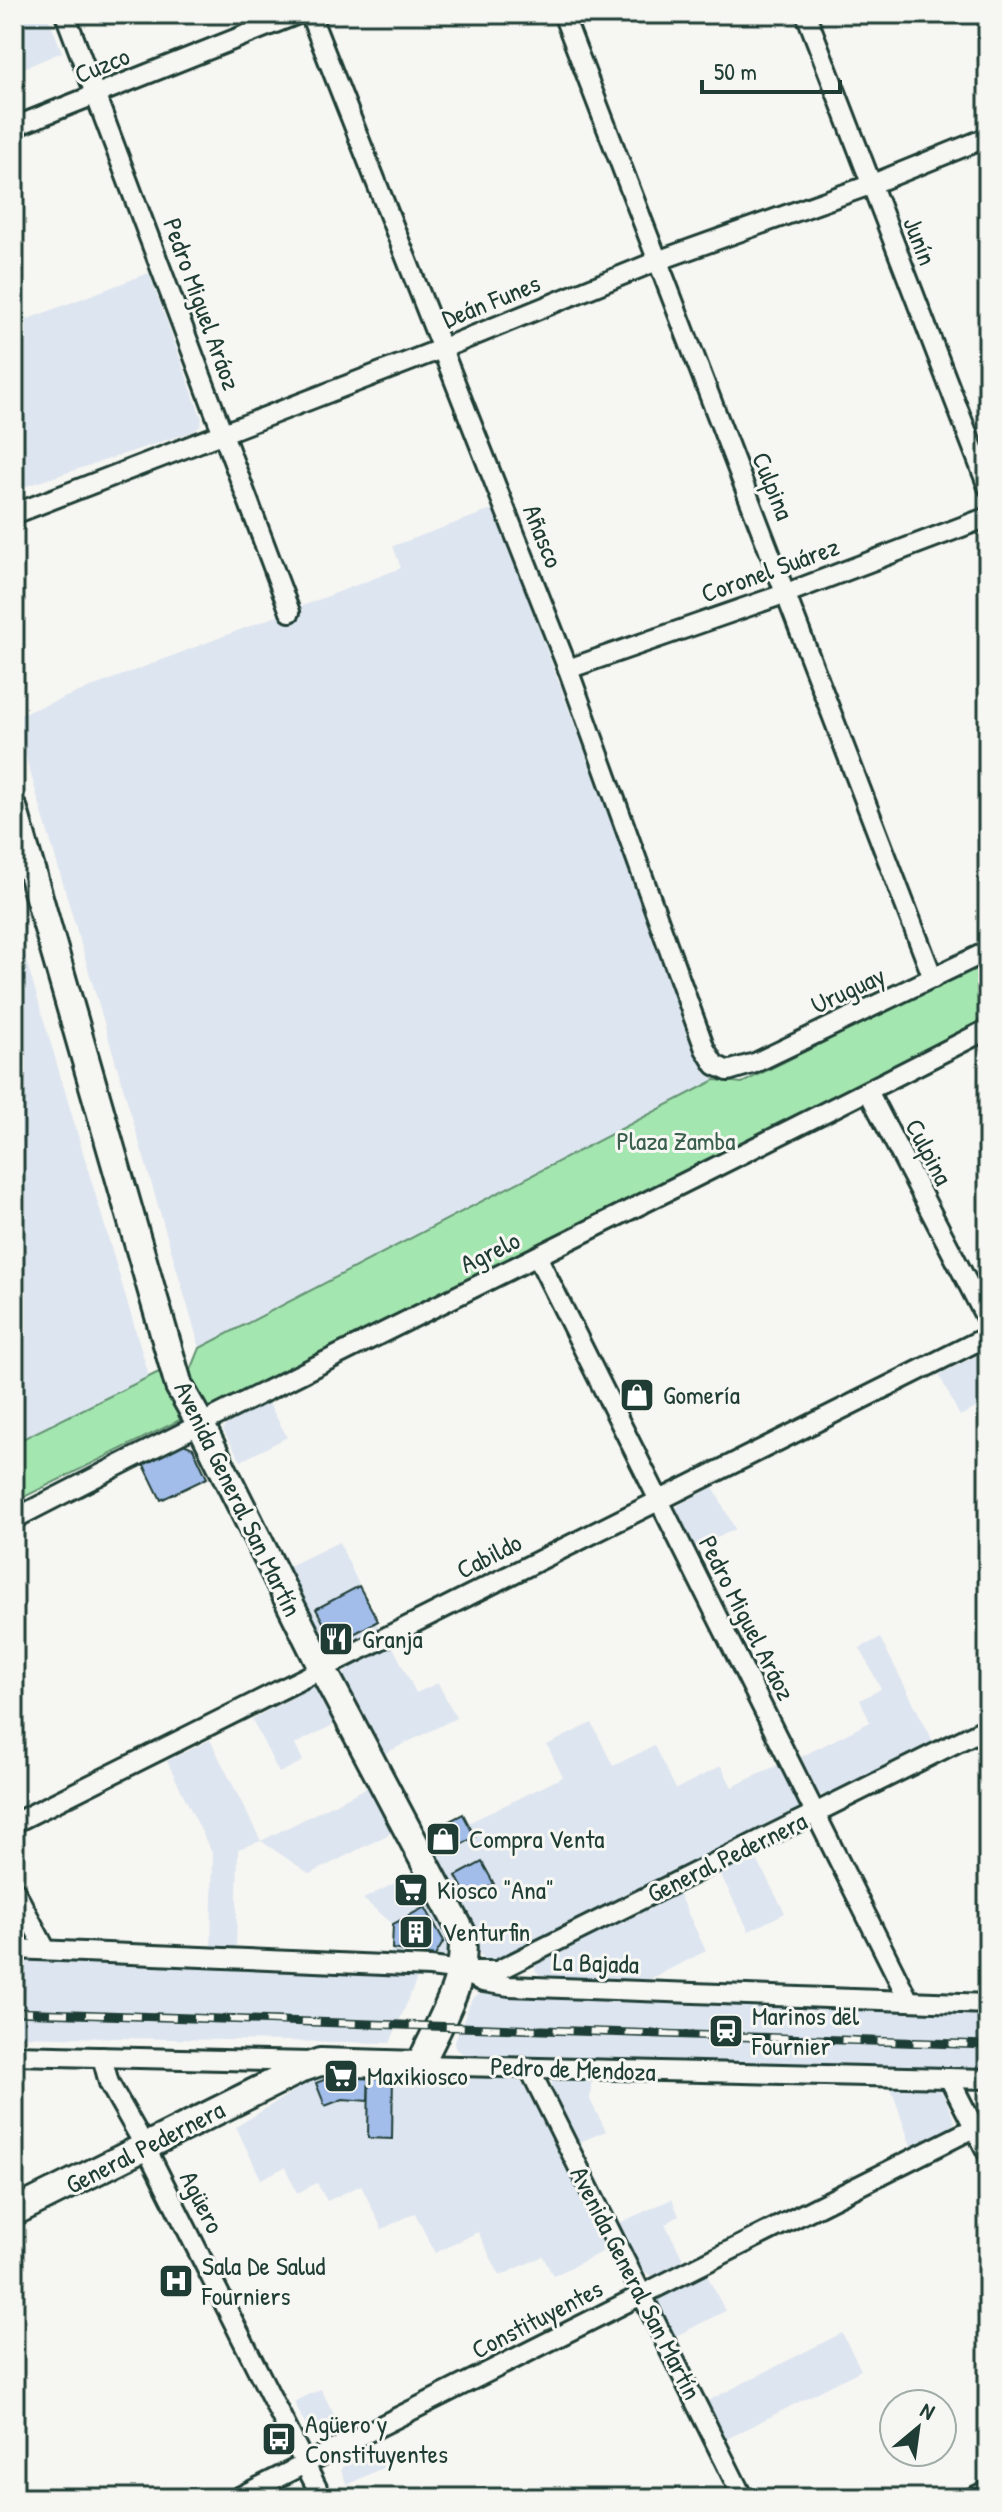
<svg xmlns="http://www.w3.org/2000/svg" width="1002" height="2512" font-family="'Patrick Hand',sans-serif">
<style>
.built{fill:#dde5f0}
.green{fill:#a4e6b0;stroke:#629272;stroke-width:2}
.building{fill:#a3bdea;stroke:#1f3d34;stroke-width:2}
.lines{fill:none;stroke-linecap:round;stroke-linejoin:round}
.street-casing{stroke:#1f3d34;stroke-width:24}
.secondary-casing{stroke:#1f3d34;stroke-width:32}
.street{stroke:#f6f6f2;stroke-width:18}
.secondary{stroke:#f6f6f2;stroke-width:26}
.rail-casing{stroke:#1f3d34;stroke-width:9}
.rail{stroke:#f6f6f2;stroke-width:6;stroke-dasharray:18;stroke-linecap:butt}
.labels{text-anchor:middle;stroke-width:6;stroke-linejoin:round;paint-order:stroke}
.street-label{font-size:26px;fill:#1f3d34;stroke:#f6f6f2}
.park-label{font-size:26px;fill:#3a5f4d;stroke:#f6f6f2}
.poi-label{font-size:26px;fill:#1f3d34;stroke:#f6f6f2;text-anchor:start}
</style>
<rect width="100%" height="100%" fill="#f6f6f2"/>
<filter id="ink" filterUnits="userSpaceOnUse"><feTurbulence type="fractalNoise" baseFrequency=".0125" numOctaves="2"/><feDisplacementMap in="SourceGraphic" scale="16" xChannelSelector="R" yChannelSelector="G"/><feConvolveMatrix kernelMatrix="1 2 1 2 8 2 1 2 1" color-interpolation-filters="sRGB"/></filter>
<g filter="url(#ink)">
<g class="built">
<path d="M14 14H47L62 52 14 72Z"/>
<path d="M149 273 202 419 200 426 194 431 14 490V281L28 319Z"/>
<path d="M494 509 704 1071 715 1080 200 1348 14 717 401 568 393 546Z"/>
<path d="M14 919 149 1376 14 1443Z"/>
<path d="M977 1356 988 1357V1402L960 1416 939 1375Z"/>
<path d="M268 1402 287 1437 241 1461 223 1430 227 1423Z"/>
<path d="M713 1487 735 1529 692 1550 674 1511 679 1505Z"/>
<path d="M339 1542 381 1632 339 1651 323 1644 287 1567Z"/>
<path d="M880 1638 934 1743 831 1794 818 1795 811 1790 795 1760 870 1722 860 1700 881 1689 860 1648Z"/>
<path d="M393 1647 416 1693 438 1683 456 1718 380 1756 343 1681V1675L349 1669Z"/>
<path d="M312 1687 320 1689 339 1722 295 1744 303 1761 279 1773 252 1719Z"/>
<path d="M592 1723 613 1766 654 1746 676 1789 721 1766 732 1787 780 1764 799 1801V1806L795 1812 499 1964 486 1960 480 1954 425 1844 563 1777 547 1745Z"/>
<path d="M210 1740 261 1841 370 1786 393 1832 310 1874 261 1841 238 1849 236 1953 211 1952 213 1855 167 1761Z"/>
<path d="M755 1856 785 1913 749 1931 720 1873Z"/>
<path d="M415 1873 451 1944 448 1954 437 1961 391 1959 393 1924 363 1899Z"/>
<path d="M678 1893 706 1951 648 1980 542 1977 535 1970 537 1961Z"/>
<path d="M14 1956 421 1969 390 2043 14 2036Z"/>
<path d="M485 1990 593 1998 988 2013V2076L466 2056 455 2048V2041L472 1999Z"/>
<path d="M329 2069 510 2074 519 2079 525 2086 606 2250 553 2276 543 2256 500 2276 478 2232 435 2253 415 2213 382 2229 361 2185 327 2201 317 2183 297 2193 285 2167 261 2179 236 2127Z"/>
<path d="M592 2074 590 2100 606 2131 577 2143 552 2087V2080L555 2075Z"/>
<path d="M889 2082 928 2083 938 2087 943 2093 955 2122 952 2126 911 2146Z"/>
<path d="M672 2199 679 2216 665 2224 685 2263 660 2276H651L638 2267 615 2225Z"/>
<path d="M706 2273 725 2311 670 2339 655 2301Z"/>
<path d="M842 2333 861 2370 723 2441 704 2403Z"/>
<path d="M321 2389 342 2431 330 2437 309 2432 294 2402Z"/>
<path d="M379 2448 388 2465 347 2485 341 2470 342 2467Z"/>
</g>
<g class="green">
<path d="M988 960V1017L742 1147 208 1413 187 1380 200 1348 715 1080 742 1083Z"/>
<path d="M161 1371 180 1420 14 1502V1443Z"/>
</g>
<g class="building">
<path d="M181 1443 193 1448 207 1478 161 1500 142 1461Z"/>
<path d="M359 1586 378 1621 335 1644 316 1609Z"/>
<path d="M463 1814 475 1837 444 1854 432 1830Z"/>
<path d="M482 1862 494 1884 468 1898 456 1876Z"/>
<path d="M425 1907 444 1941 435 1956 392 1949 393 1924Z"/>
<path d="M344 2072 369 2074 368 2101 343 2099 325 2106 316 2083Z"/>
<path d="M369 2074H393L392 2139 368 2138Z"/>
</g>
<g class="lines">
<g class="street-casing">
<g id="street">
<path d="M65 14 290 612"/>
<path d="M310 14 568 669 705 1049 715 1065 728 1071 755 1063 988 951"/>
<path d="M563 14C685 336 811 656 933 978"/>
<path d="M806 14 988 487"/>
<path d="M14 127 298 14"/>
<path d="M14 514 441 349 657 261 870 185 988 137"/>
<path d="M568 669 787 593 988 517"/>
<path d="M868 1091 988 1322"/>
<path d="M538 1258 909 2001"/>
<path d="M14 1519C337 1352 665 1196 988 1029"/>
<path d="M14 1823C339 1662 662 1497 988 1336"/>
<path d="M14 1889 46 1950"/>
<path d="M14 1949 430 1967 462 1971 483 1982 509 1986 988 2004"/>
<path d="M473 1971H497L988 1727"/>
<path d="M14 2055 311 2062"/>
<path d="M102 2057 109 2083 146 2148 322 2498"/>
<path d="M420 2065 988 2079"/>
<path d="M529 2068 743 2498"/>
<path d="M949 2078 988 2154"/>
<path d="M237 2498 988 2121"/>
<path d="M972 2498 988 2490"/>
</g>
</g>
<g class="secondary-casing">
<path id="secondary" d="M14 810 179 1386 200 1423 323 1670 461 1931C471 1975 438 2025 420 2065L320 2062 303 2068 14 2212"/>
</g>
<use href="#street" class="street"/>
<use href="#secondary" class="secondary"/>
<g class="rail-casing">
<path id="rail" d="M14 2012 988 2045"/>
</g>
<use href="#rail" class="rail"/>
</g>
</g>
<defs>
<g id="shop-square" transform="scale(1.8)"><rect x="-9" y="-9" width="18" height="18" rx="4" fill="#1f3d34" stroke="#f6f6f2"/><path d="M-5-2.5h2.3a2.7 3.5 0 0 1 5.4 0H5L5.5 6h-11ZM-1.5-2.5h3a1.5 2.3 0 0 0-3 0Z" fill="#fff"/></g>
<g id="restaurant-square" transform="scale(1.8)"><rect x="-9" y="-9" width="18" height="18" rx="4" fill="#1f3d34" stroke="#f6f6f2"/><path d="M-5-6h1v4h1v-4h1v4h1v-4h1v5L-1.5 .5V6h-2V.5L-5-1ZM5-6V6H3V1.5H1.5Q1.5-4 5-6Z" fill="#fff"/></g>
<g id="supermarket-square" transform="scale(1.8)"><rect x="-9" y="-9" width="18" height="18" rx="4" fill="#1f3d34" stroke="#f6f6f2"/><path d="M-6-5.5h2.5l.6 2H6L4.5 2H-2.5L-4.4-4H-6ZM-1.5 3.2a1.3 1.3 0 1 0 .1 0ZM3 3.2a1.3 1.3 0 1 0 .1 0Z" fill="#fff"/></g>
<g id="building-square" transform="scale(1.8)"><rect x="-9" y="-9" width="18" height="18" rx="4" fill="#1f3d34" stroke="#f6f6f2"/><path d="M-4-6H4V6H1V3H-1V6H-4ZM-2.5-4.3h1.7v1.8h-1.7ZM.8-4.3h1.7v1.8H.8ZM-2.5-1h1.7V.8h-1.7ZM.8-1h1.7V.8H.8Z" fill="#fff"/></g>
<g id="station-square" transform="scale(1.8)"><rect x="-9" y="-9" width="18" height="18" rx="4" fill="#1f3d34" stroke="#f6f6f2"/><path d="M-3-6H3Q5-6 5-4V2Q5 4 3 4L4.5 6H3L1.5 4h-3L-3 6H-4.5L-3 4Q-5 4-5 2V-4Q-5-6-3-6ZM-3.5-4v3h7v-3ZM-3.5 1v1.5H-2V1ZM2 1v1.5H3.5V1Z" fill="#fff"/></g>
<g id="hospital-square" transform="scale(1.8)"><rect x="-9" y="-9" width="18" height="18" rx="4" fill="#1f3d34" stroke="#f6f6f2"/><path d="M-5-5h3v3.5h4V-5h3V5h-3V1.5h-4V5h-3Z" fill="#fff"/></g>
<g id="bus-square" transform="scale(1.8)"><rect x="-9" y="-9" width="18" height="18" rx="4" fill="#1f3d34" stroke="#f6f6f2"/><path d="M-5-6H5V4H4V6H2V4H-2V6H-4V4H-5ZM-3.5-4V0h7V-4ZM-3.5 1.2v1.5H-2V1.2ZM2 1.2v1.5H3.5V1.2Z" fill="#fff"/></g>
</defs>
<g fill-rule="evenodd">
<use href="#shop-square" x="637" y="1395"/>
<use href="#restaurant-square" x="336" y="1639"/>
<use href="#shop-square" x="443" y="1839"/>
<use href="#supermarket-square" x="411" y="1890"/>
<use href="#building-square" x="416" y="1932"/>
<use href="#station-square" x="726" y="2031"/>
<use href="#supermarket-square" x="341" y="2076"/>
<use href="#hospital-square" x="176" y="2281"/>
<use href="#bus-square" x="279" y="2439"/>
</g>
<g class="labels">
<g class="street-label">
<text transform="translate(102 65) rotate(-22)" y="9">Cuzco</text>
<text transform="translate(920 241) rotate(69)" y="9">Junín</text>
<text transform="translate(491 301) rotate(-22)" y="9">Deán Funes</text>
<text transform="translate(202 304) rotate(70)" y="9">Pedro Miguel Aráoz</text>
<text transform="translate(773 486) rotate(68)" y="9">Culpina</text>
<text transform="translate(543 536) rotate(68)" y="9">Añasco</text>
<text transform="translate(770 570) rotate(-20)" y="9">Coronel Suárez</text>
<text transform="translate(848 990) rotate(-25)" y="9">Uruguay</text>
<text transform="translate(929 1152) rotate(62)" y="9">Culpina</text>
<text transform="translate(490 1252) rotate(-26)" y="9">Agrelo</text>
<text transform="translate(238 1499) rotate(64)" y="9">Avenida General San Martín</text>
<text transform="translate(489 1556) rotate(-27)" y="9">Cabildo</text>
<text transform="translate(747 1618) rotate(63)" y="9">Pedro Miguel Aráoz</text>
<text transform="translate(727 1857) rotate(-26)" y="9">General Pedernera</text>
<text transform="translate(596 1963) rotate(2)" y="9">La Bajada</text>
<text transform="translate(573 2069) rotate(2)" y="9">Pedro de Mendoza</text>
<text transform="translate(145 2147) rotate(-27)" y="9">General Pedernera</text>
<text transform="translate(202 2202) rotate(63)" y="9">Agüero</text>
<text transform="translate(636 2283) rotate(63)" y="9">Avenida General San Martín</text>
<text transform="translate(537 2319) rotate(-27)" y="9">Constituyentes</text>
</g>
<g class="park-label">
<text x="676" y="1150">Plaza Zamba</text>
</g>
<g class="poi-label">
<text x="663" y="1404">Gomería</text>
<text x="362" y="1648">Granja</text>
<text x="469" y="1848">Compra Venta</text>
<text x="437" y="1899">Kiosco "Ana"</text>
<text x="442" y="1941">Venturfin</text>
<text x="752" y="2025">Marinos del<tspan x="752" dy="30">Fournier</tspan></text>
<text x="367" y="2085">Maxikiosco</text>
<text x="202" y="2275">Sala De Salud<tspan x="202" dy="30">Fourniers</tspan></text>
<text x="305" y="2433">Agüero y<tspan x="305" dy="30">Constituyentes</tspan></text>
</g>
</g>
<rect width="1002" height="2512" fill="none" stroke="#f6f6f2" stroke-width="48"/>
<rect x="24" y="24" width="954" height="2464" fill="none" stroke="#1f3d34" stroke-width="3" filter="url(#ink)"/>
<g transform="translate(918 2428) rotate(29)"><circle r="38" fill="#f6f6f2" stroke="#a0aca6" stroke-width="2"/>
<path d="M0-6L14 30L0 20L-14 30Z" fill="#1f3d34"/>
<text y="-12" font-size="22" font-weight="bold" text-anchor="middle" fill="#1f3d34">N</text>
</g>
<path d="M702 80v12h138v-12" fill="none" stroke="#1f3d34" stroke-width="4"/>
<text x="714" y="80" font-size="24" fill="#1f3d34" stroke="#f6f6f2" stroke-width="6" paint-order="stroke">50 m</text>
</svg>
